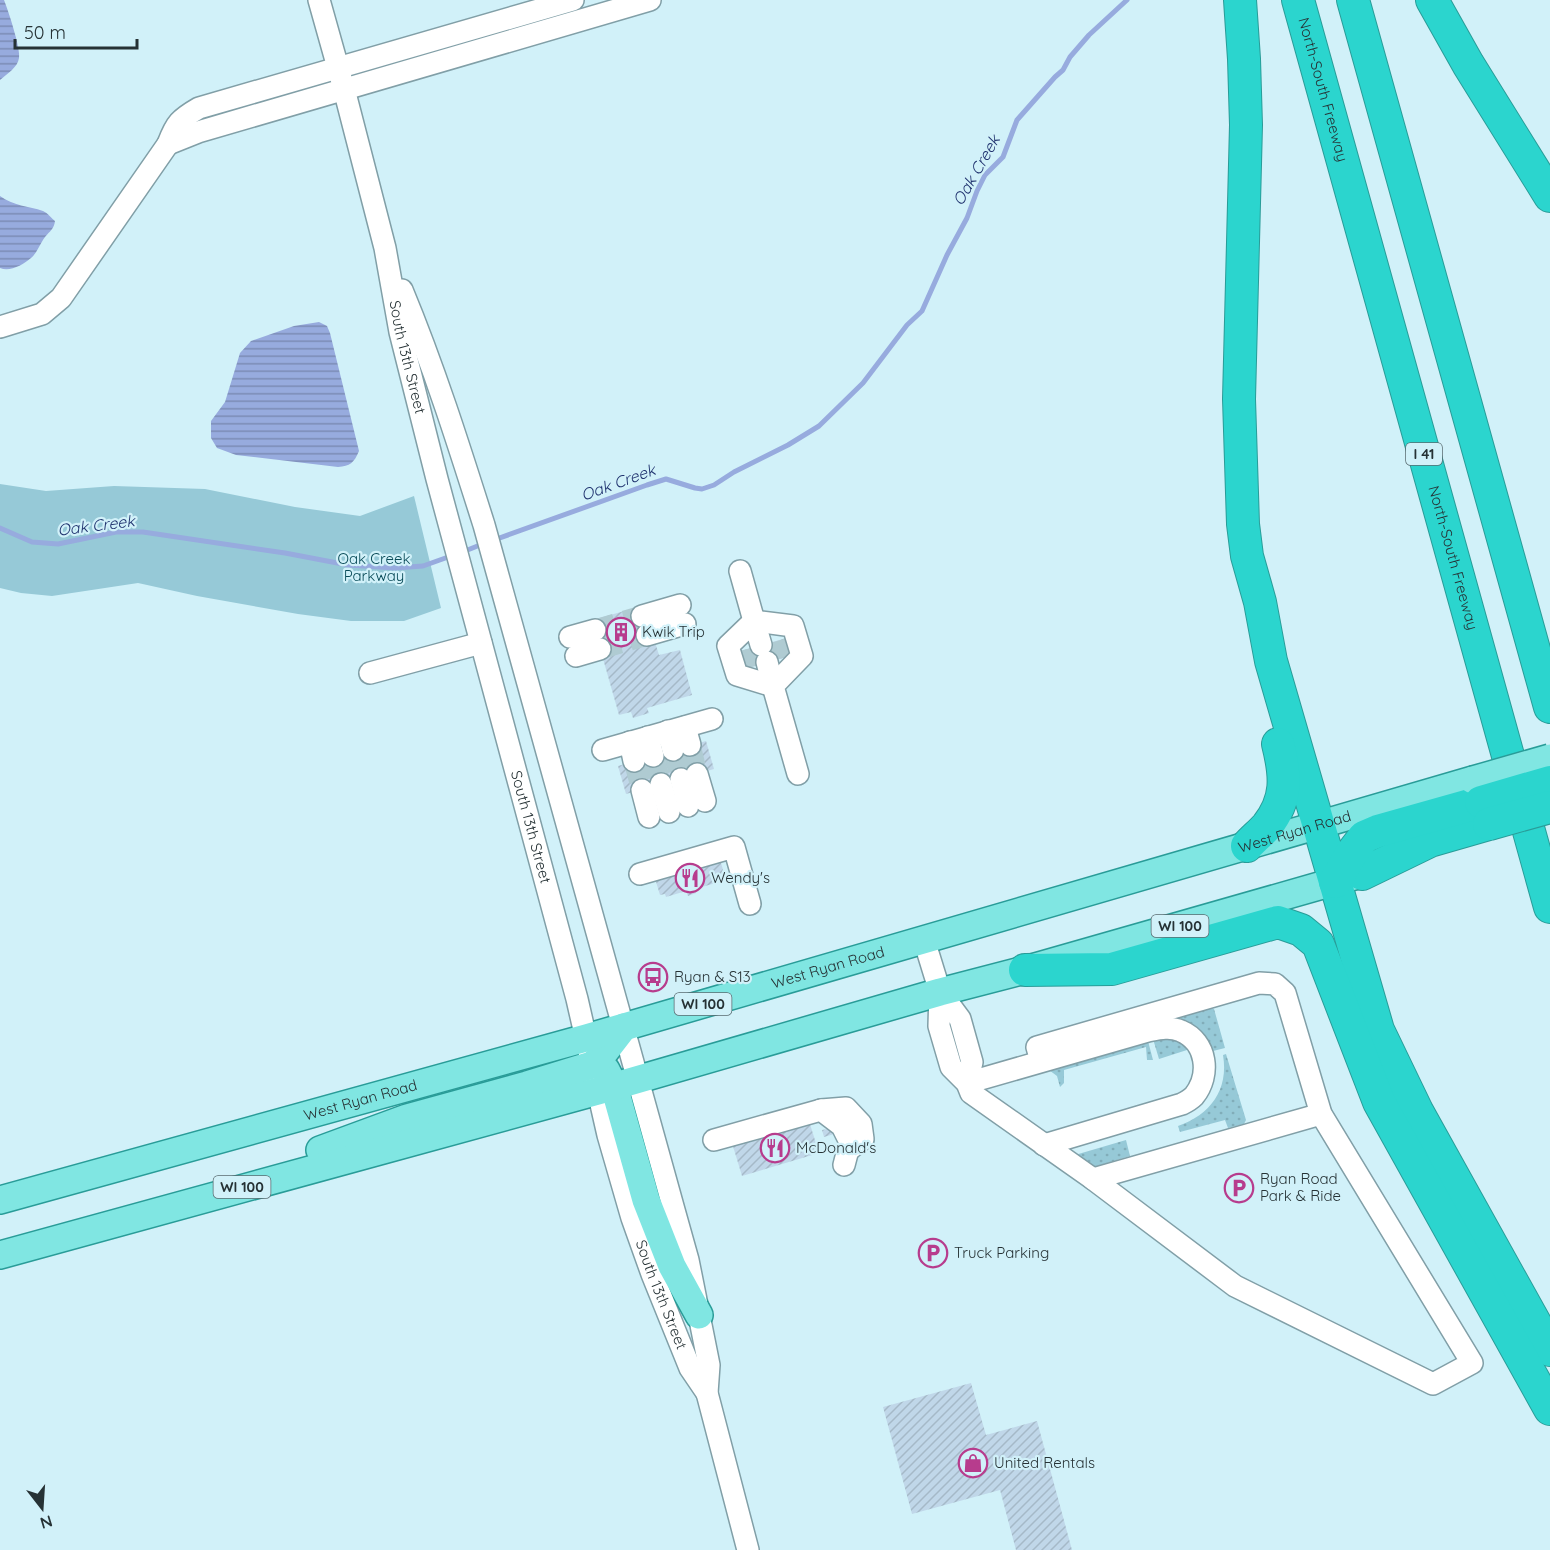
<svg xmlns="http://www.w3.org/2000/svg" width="1550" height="1550" font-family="Quicksand,sans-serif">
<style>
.grass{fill:url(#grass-dots)}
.park{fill:#96c9d7}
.water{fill:url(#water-rules)}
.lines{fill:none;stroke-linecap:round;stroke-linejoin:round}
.stream{stroke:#97abde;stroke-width:5}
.building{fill:url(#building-hatch)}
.minor-tunnel{stroke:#afcbd2;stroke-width:21;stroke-dasharray:21 10;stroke-linecap:butt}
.minor-casing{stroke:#819fa7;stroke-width:24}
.major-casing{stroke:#299c98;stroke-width:30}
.highway-casing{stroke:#299c98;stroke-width:34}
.minor{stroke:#fff;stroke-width:21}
.major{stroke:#80e6e2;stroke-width:27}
.highway{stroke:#2bd5ce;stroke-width:32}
.major-bridge-casing{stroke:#299c98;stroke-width:30;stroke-linecap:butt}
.highway-bridge-casing{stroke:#299c98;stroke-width:34;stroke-linecap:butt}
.major-bridge{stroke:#80e6e2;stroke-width:27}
.highway-bridge{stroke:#2bd5ce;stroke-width:32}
.labels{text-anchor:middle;stroke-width:4.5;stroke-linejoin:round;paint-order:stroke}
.shield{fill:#d1f1f9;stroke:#596b70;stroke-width:1.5}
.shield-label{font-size:14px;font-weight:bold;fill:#263235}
.street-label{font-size:15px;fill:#263235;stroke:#d1f1f9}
.park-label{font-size:15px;fill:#094b58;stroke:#d1f1f9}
.poi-label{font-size:15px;fill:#263235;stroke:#d1f1f9;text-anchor:start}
.water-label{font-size:16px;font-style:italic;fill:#1f326e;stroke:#d1f1f9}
</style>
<defs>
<pattern id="grass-dots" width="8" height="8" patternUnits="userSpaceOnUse" patternTransform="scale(1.5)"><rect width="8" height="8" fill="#96c9d7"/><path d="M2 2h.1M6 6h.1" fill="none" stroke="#81adb9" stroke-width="1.8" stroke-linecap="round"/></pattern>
<pattern id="water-rules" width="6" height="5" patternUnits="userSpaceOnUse" patternTransform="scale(1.5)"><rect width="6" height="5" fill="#97abde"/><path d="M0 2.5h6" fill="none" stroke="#7b8cb5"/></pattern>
<pattern id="building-hatch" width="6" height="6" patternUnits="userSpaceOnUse" patternTransform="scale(1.5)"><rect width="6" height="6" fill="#c0d7e9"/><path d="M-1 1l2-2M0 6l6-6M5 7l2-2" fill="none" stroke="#a5b9c8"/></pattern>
</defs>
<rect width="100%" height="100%" fill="#d1f1f9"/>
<g class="grass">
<path d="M1211 1008 1214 1009 1225 1048 1213 1051C1206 1036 1197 1025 1181 1020V1016Z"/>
<path d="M1160 1038 1175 1039 1188 1047 1187 1050 1159 1059 1153 1039Z"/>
<path d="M1148 1041 1153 1060H1147L1146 1047 1064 1070V1083L1060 1087 1057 1076 1049 1070Z"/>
<path d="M1226 1054 1246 1120 1244 1124 1228 1128 1225 1120 1180 1132 1178 1126C1210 1115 1229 1090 1223 1055Z"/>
<path d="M1126 1140 1130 1156 1094 1167 1075 1155Z"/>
</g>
<path class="park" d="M0 484 46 491 114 486 205 489 295 507 360 516 414 496 441 608 404 621H351L298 614 197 596 138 583 52 596 21 593 0 588Z"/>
<g class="water">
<path d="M0 0H4C8 10 21 49 19 58 18 67 7 74 0 80Z"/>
<path d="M0 196C13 206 29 206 43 211 48 213 51 218 55 221 54 229 50 231 45 237 40 244 37 253 31 258 23 265 10 272 0 268Z"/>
<path d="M319 322 327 326 330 333 359 451C354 463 350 466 338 467L236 455 217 448 211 438V421L225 402 240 353 251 341 294 326Z"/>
</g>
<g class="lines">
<g class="stream">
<path d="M0 528 32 542 58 544 116 532H143L285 553 348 565 395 568 423 566 451 556"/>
<path d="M494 540 647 485 666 479 695 488 702 489 714 485 734 472 788 445 819 426 863 383 907 325 922 311 947 255 967 218 977 191 985 175 1003 157 1017 120 1055 77 1063 70 1070 57 1089 35 1127 0"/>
<path d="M460 553 485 543"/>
</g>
</g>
<g class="building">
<path d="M639 607 654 639 659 655 680 650 692 695 647 708 649 713 633 718 631 712 619 715 592 620Z"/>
<path d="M793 636 798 654 739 670 734 653Z"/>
<path d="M706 741 714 769 626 794 618 766Z"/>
<path d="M719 856 726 880 695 889 696 893 688 896 686 891 666 897 665 894 660 895 654 875Z"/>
<path d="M809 1121 819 1153 742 1176 732 1143Z"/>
<path d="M832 1128 834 1134 824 1137 822 1130Z"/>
<path d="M971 1383 986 1435 1037 1421 1072 1550H1016L1000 1490 912 1514 883 1407Z"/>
</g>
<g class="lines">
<g class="minor-tunnel">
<path d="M595 630 642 616"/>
<path d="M777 641 782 658"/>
<path d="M600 649 647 635"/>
<path d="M747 649 752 667"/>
<path d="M690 745 697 774"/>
<path d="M673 750 681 779"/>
<path d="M653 756 661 784"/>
<path d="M634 761 642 790"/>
</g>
<g class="minor-casing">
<g id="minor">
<path id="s1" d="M319 0 344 89 385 248 400 332 437 479 577 999 608 1135 632 1218 652 1274 690 1368 707 1393"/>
<path d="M168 144 198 132 650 0"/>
<path d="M402 290C434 367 459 446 484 525L674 1210 688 1260 709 1365 707 1393 748 1550"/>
<path d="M0 327 42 314 61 298 168 144C176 123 180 119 199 108L573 0"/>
<path d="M740 571 754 621 793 626 802 656 773 686 798 774"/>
<path d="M642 616 680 605"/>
<path d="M647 635 685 624"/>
<path d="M570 637 595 630"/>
<path d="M761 645 754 621 728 646 737 675 773 686"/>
<path d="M576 656 600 649"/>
<path d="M767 662 773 686"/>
<path d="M370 673 481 643"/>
<path d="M685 727 690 745"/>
<path d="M668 731 673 750"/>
<path d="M648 737 653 756"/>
<path d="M630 742 634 761"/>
<path d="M603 750 712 719"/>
<path d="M697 774 705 801"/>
<path d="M681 779 688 806"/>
<path d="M661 784 669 812"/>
<path d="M642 790 649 817"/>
<path d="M640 874 734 847 750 904"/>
<path d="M924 940 940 992 939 1026 951 1067 967 1083 971 1093 1093 1179 1235 1286 1433 1384 1472 1363 1321 1114 1285 993 1275 984 1259 983 1037 1047 1041 1061"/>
<path d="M940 992 960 1019 972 1062 967 1083 1148 1031C1158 1029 1170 1026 1181 1031 1207 1042 1211 1075 1194 1096 1191 1099 1186 1102 1182 1104L1044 1145"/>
<path d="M821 1110 846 1108 861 1124 863 1139 847 1151"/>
<path d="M714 1140 821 1110 842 1126 850 1142 844 1165"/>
<path d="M1093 1179 1321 1114"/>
</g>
</g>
<g class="major-casing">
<g id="major">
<path d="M606 1070 614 1086 646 1200 672 1266 699 1315"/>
<path d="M320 1150 407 1118 527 1085 592 1065 600 1058 624 1027"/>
<path id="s2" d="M0 1200 586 1038 1473 780"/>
<path d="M0 1255 598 1091 940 992 1025 970 1354 876"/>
</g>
</g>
<g class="highway-casing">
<g id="highway">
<path d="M1240 0 1244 59 1246 125 1239 399 1243 524 1247 556 1260 602 1271 661 1378 1030 1417 1111 1550 1350"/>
<path id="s3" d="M1298 0 1550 907"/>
<path d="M1353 0 1550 707"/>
<path d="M1432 0 1468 64 1550 196"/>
<path d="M1247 846C1253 839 1261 833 1267 826 1288 799 1286 776 1278 744"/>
<path d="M1362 874 1430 841 1489 824"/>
<path d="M1335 882 1351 854 1364 837 1378 831 1481 802"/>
<path d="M1025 970 1112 969 1278 922 1301 930 1318 944 1379 1102 1550 1409"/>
</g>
</g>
<use href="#minor" class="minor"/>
<use href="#major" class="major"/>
<use href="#highway" class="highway"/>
<g class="major-bridge-casing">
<path id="major-bridge" d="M1473 780 1550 758"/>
</g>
<g class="highway-bridge-casing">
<g id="highway-bridge">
<path d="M1481 802 1550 782"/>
<path d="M1489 824 1550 807"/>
</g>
</g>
<use href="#major-bridge" class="major-bridge"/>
<use href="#highway-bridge" class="highway-bridge"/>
</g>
<defs>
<g id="building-ring" transform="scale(1.5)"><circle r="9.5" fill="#d1f1f9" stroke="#b73c8d" stroke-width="1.5"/><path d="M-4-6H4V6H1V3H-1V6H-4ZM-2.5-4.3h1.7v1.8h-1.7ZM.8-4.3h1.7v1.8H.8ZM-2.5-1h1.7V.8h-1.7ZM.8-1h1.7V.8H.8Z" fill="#b73c8d"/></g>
<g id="restaurant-ring" transform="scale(1.5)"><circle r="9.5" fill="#d1f1f9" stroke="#b73c8d" stroke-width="1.5"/><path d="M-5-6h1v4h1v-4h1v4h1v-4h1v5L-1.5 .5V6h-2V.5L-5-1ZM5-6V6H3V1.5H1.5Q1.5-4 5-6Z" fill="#b73c8d"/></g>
<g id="bus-ring" transform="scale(1.5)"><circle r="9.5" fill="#d1f1f9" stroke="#b73c8d" stroke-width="1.5"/><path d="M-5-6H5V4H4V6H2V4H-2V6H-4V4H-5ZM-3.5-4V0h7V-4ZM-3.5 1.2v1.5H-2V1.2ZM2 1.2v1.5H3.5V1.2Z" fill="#b73c8d"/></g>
<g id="parking-ring" transform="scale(1.5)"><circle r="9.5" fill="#d1f1f9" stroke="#b73c8d" stroke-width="1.5"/><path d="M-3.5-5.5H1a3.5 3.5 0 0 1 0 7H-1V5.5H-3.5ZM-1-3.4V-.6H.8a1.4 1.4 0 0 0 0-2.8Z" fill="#b73c8d"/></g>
<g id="shop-ring" transform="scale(1.5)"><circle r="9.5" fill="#d1f1f9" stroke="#b73c8d" stroke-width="1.5"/><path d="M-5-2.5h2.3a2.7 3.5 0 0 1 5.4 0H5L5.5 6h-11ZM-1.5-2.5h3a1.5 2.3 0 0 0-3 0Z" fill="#b73c8d"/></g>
</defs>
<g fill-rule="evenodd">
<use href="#building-ring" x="621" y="632"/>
<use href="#restaurant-ring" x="690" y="878"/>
<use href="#bus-ring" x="653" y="977"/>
<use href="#restaurant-ring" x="775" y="1148"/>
<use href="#parking-ring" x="1239" y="1188"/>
<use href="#parking-ring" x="933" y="1253"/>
<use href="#shop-ring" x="973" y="1463"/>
</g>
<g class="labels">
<g class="shield">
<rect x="1406" y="443" width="36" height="22" rx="4.5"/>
<rect x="1151.5" y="915" width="57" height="22" rx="4.5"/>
<rect x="674.5" y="993" width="57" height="22" rx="4.5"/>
<rect x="213.5" y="1176" width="57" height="22" rx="4.5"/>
</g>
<g class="shield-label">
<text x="1424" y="459">I 41</text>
<text x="1180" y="931">WI 100</text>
<text x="703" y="1009">WI 100</text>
<text x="242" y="1192">WI 100</text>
</g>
<g class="street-label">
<text dy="5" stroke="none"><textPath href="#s3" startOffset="93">North-South Freeway</textPath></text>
<text dy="5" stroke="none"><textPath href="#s1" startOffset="368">South 13th Street</textPath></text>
<text dy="5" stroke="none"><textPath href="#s3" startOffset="579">North-South Freeway</textPath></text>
<text dy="5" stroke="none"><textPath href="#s1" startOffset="854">South 13th Street</textPath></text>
<text dy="5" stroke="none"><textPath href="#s2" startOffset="1346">West Ryan Road</textPath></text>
<text dy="5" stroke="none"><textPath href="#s2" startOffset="860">West Ryan Road</textPath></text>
<text dy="5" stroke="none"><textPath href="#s2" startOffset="374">West Ryan Road</textPath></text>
<text dy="5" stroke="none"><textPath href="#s1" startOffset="1340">South 13th Street</textPath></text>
</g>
<g class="park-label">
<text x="374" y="564">Oak Creek<tspan x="374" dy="17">Parkway</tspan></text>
</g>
<g class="poi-label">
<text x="642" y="637">Kwik Trip</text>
<text x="711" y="883">Wendy's</text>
<text x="674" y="982">Ryan &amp; S13</text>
<text x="796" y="1153">McDonald's</text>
<text x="1260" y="1184">Ryan Road<tspan x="1260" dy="17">Park &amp; Ride</tspan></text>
<text x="954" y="1258">Truck Parking</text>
<text x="994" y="1468">United Rentals</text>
</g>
<g class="water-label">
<text transform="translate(976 170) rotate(-60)" y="6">Oak Creek</text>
<text transform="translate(618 482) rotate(-20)" y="6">Oak Creek</text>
<text transform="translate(96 525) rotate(-7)" y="6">Oak Creek</text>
</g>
</g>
<g transform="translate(42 1508) rotate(163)" stroke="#d1f1f9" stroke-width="4.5" paint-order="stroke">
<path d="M0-4.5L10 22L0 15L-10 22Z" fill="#263235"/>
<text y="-9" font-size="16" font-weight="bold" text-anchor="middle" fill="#263235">N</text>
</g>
<path d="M15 39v9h122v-9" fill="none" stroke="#263235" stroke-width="3"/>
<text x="24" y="39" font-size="18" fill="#263235" stroke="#d1f1f9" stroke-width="4.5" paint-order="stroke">50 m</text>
</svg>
